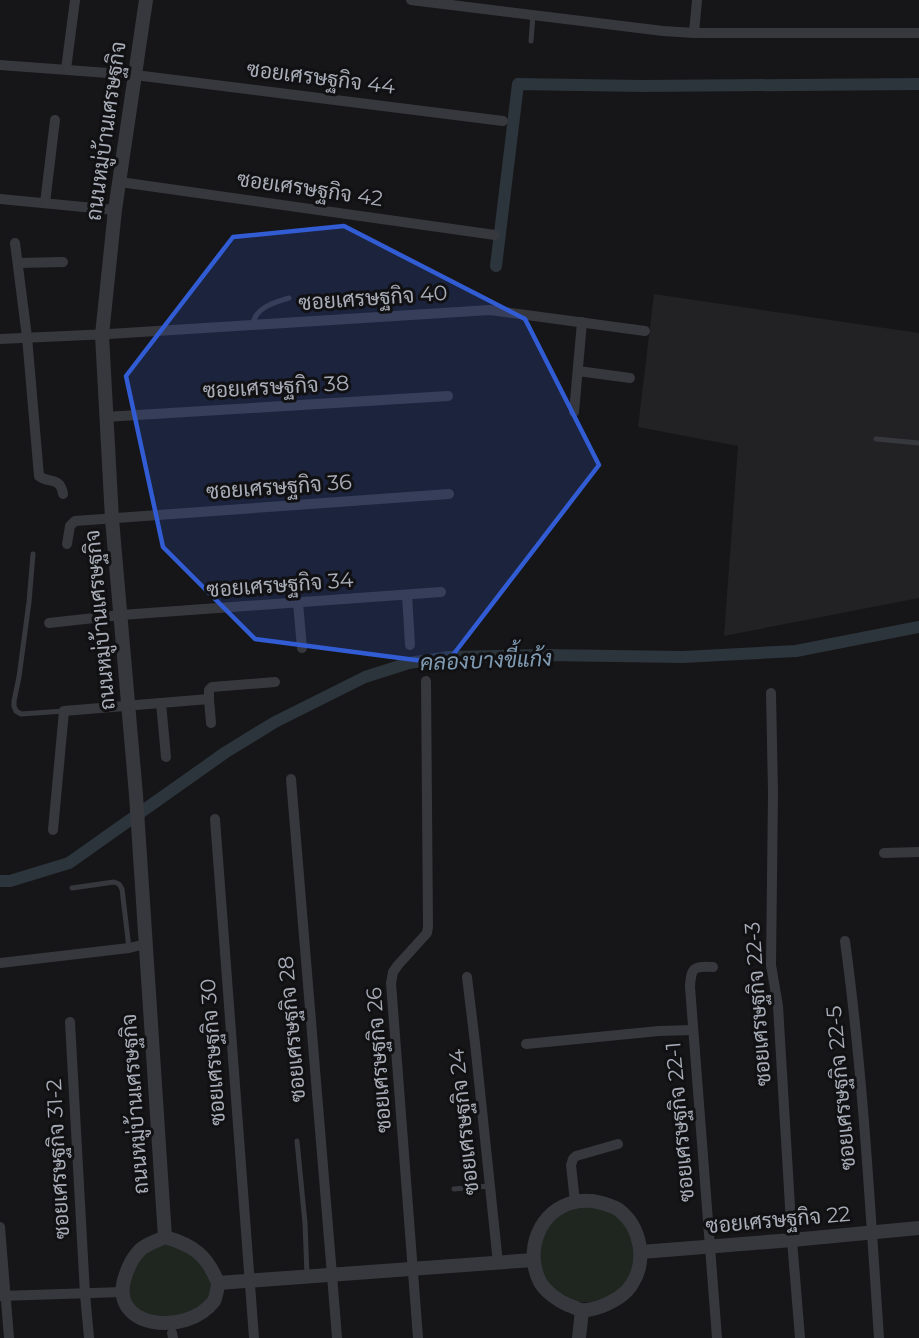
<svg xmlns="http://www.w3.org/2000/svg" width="919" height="1338" font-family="Montserrat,Sarabun,sans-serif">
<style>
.built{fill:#222225}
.green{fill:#1e261f}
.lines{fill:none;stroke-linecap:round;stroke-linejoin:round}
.canal{stroke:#2c353c;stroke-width:12}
.service{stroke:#37383d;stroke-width:5}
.minor{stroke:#37383d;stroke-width:10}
.tertiary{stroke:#37383d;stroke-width:14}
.marked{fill:#325cd3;fill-opacity:0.2;stroke:#325cd3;stroke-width:4.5;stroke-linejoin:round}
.labels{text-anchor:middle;stroke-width:6;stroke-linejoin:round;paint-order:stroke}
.street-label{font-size:21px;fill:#a8adb8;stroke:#111113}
.water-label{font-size:22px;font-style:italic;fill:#7f9bb3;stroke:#111113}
</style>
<rect width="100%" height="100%" fill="#161618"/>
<path class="built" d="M654 294 919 333V598L724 636 738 446 638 427Z"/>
<g class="green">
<path d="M584 1205 616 1211 627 1223 637 1255 625 1286 612 1297 596 1302H579L563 1297 551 1287 543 1274 538 1259 539 1243 555 1217Z"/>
<path d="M165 1244 180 1245 192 1251 209 1273 211 1287 209 1301 164 1327 132 1305 128 1292 133 1266 152 1248Z"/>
</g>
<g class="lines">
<g class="canal">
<path d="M496 266 518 84 641 86 919 84"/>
<path d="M0 881H10L69 863 226 752 275 722 365 677 409 663 449 657 544 655 683 657 796 651 919 627"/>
</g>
<g class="service">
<path d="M531 41 533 15"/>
<path d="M253 325C254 308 275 302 289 298"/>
<path d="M876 439 919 443"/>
<path d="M33 554 29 602 19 677 14 701V706L16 711 21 714 64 711"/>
<path d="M72 888 114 882 119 884 122 889 129 948"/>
<path d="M297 1141 305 1223 307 1275"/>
<path d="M454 1189 490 1186"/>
</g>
<g class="minor">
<path d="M411 0 663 31 694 33H919"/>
<path d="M694 33 697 0"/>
<path d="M0 65 135 75 503 121"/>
<path d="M66 69 75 0"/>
<path d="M120 182 495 235"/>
<path d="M0 199 115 210"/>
<path d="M45 203 55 120"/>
<path d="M15 243 27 337 39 476C49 484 60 476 63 494"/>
<path d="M18 263 63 262"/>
<path d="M0 339 109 334 490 310 645 331"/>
<path d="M578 371 630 378"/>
<path d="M574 412 582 322"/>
<path d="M105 417 448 396"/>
<path d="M67 544 70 526 75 521 449 494"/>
<path d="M407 595 410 645"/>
<path d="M298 603 302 648"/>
<path d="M49 623 121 615 441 592"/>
<path d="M771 693 773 792 771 965 778 1006 792 1240 800 1338"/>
<path d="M209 699 211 723"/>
<path d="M161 703 166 757"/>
<path d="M291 779 332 1275 337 1338"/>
<path d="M215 819 254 1338"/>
<path d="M53 830 64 711 209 699V690L212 687 275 682"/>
<path d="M884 853 919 852"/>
<path d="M845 941C863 1073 870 1206 879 1338"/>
<path d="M0 963 129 948 146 944"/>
<path d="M713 967C694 966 691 967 690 987L717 1338"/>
<path d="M467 977 475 1043 498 1263"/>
<path d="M70 1022 85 1294 89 1338"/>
<path d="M526 1044 659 1031 692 1030"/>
<path d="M575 1202 571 1165 573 1159 576 1156 618 1144"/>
<path d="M0 1227 9 1338"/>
<path d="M0 1296 123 1292"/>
<path d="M172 1333 173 1338"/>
<path d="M418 1338 391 983 393 972 398 965 427 933 428 927 426 681"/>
</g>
<g class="tertiary">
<path d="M146 0 115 210 102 335 112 519 136 795 165 1237"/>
<path d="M593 1201C602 1203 612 1205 619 1210 641 1227 647 1261 632 1284 626 1294 617 1299 607 1304 601 1307 588 1311 581 1310 577 1309 572 1306 568 1305 558 1301 545 1291 540 1282 524 1251 539 1210 575 1202 581 1200 587 1201 593 1201Z"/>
<path d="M165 1237C193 1245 207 1255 218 1283 217 1289 217 1295 214 1301 186 1338 105 1328 126 1274 129 1265 133 1257 140 1250 146 1244 157 1241 165 1237Z"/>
<path d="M641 1252 792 1240 919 1228"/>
<path d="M218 1283 533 1260"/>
<path d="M579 1338 582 1310"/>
</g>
</g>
<path class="marked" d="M344 226 525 319 599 465 446 664 255 639 163 547 126 376 233 237Z"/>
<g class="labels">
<g class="street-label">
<text transform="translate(321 78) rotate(7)" y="7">ซอยเศรษฐกิจ 44</text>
<text transform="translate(106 131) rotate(-82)" y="7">ถนนหมู่บ้านเศรษฐกิจ</text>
<text transform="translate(310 189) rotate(8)" y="7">ซอยเศรษฐกิจ 42</text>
<text transform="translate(373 298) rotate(-4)" y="7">ซอยเศรษฐกิจ 40</text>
<text transform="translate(276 387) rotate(-3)" y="7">ซอยเศรษฐกิจ 38</text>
<text transform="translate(279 487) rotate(-4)" y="7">ซอยเศรษฐกิจ 36</text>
<text transform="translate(280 585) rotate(-4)" y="7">ซอยเศรษฐกิจ 34</text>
<text transform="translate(100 620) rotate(-95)" y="7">ถนนหมู่บ้านเศรษฐกิจ</text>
<text transform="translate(758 1004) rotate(-94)" y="7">ซอยเศรษฐกิจ 22-3</text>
<text transform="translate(292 1029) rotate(-95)" y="7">ซอยเศรษฐกิจ 28</text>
<text transform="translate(213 1052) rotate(-94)" y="7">ซอยเศรษฐกิจ 30</text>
<text transform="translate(379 1060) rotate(-94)" y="7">ซอยเศรษฐกิจ 26</text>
<text transform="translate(841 1088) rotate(-95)" y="7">ซอยเศรษฐกิจ 22-5</text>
<text transform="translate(135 1104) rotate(-94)" y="7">ถนนหมู่บ้านเศรษฐกิจ</text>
<text transform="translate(464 1122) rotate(-96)" y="7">ซอยเศรษฐกิจ 24</text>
<text transform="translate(680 1122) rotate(-95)" y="7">ซอยเศรษฐกิจ 22-1</text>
<text transform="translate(58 1159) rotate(-93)" y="7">ซอยเศรษฐกิจ 31-2</text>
<text transform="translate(778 1220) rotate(-5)" y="7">ซอยเศรษฐกิจ 22</text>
</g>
<g class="water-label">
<text transform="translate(486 660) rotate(-2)" y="8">คลองบางขี้แก้ง</text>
</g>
</g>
</svg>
